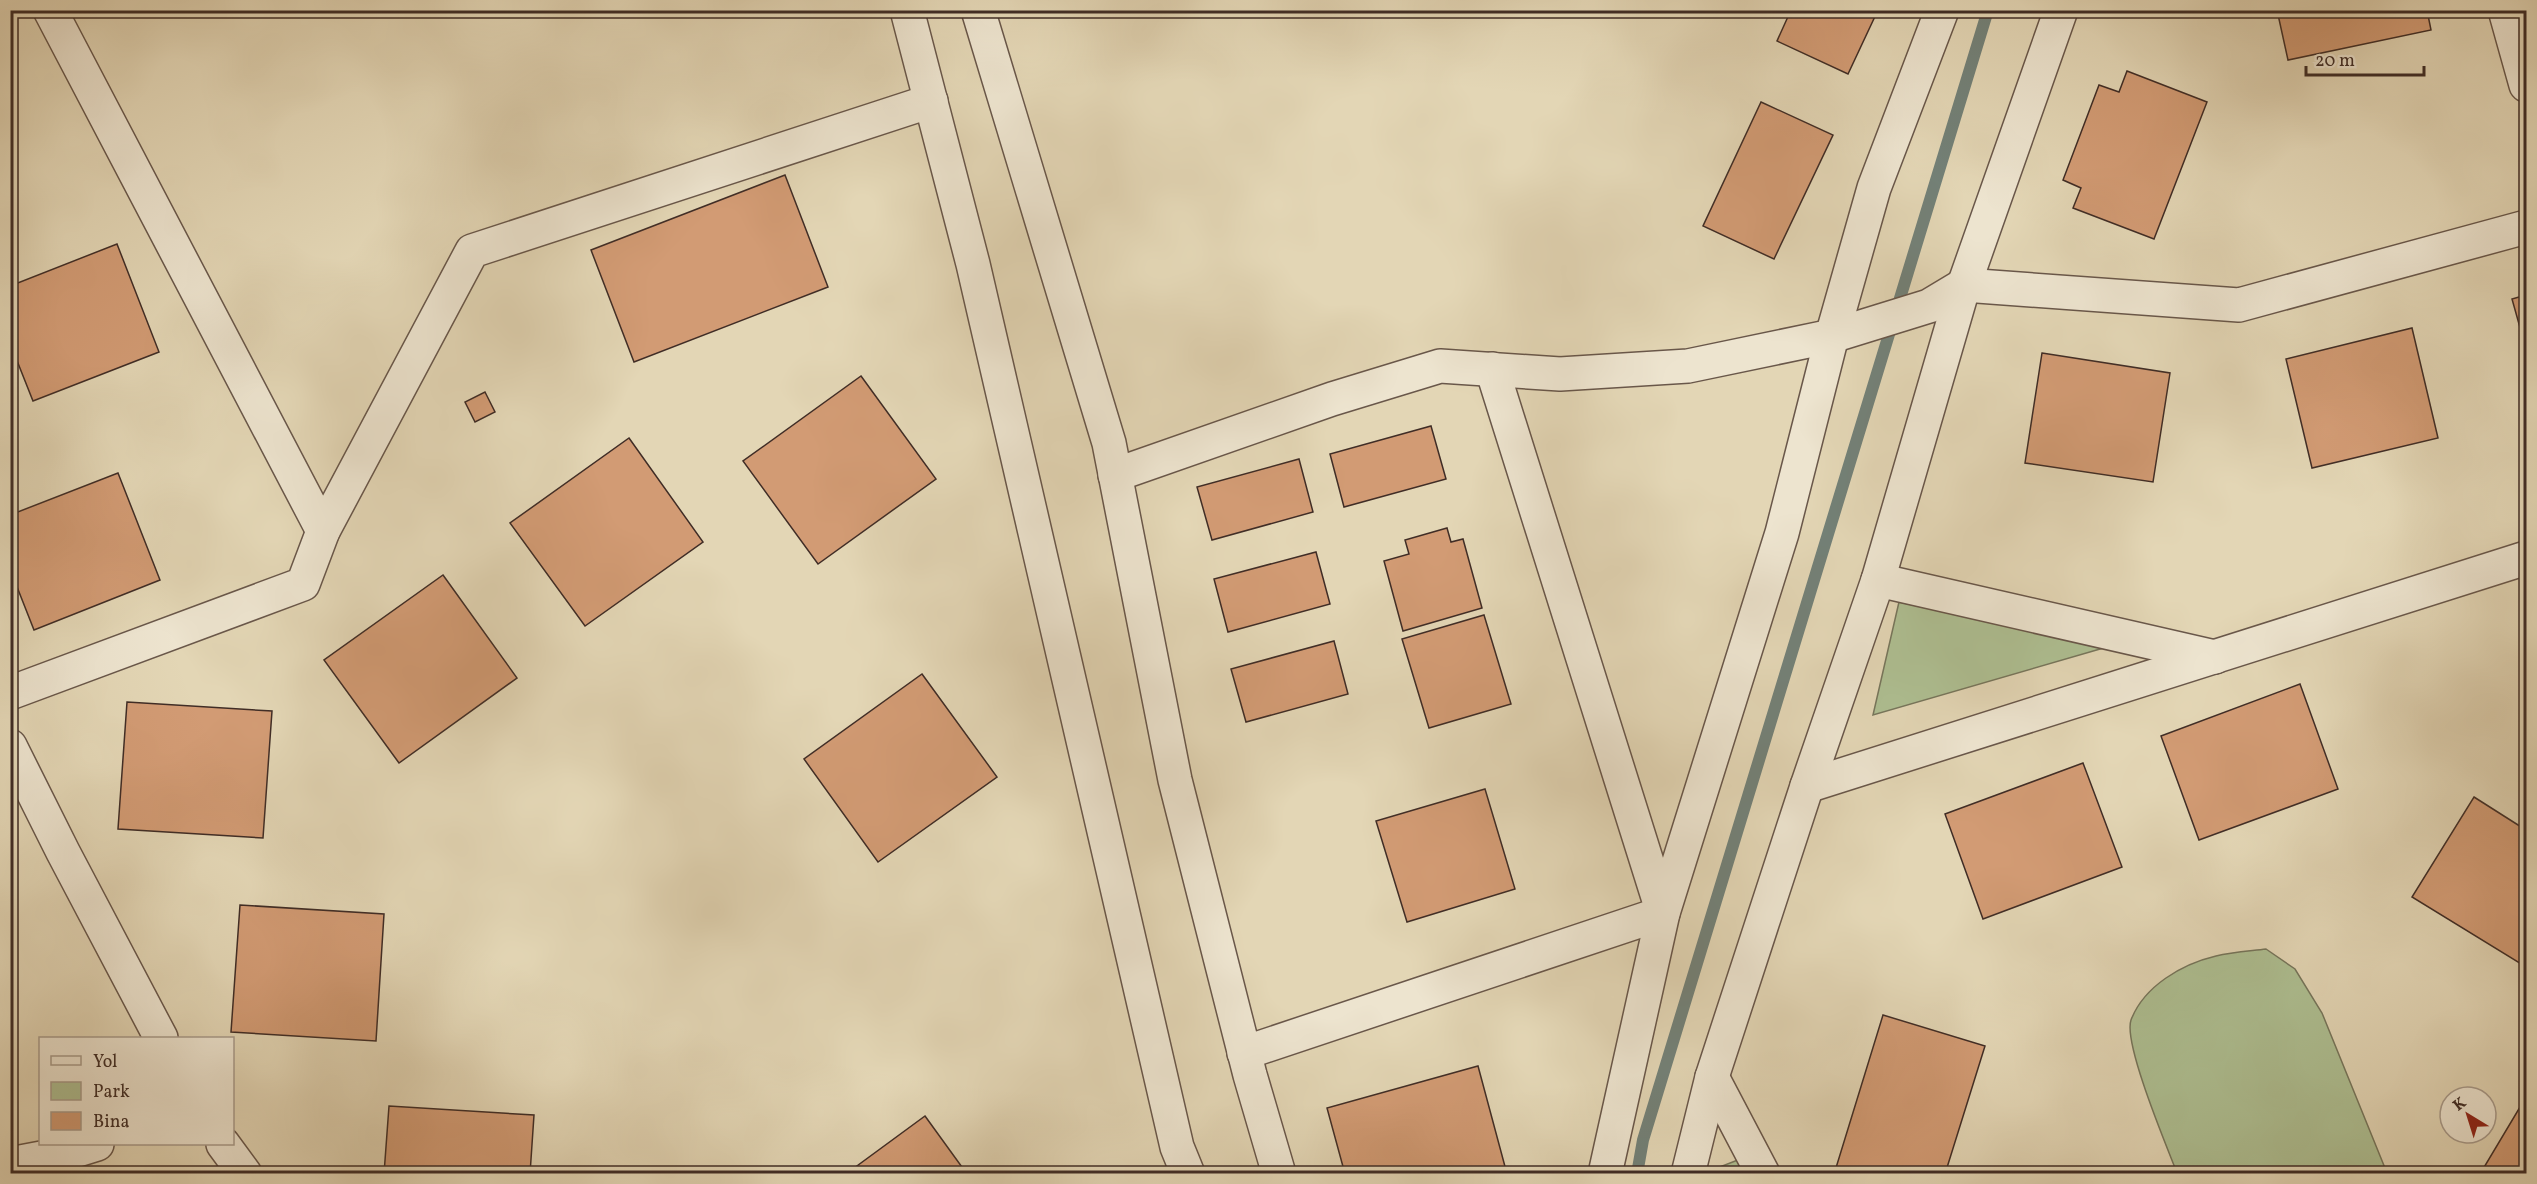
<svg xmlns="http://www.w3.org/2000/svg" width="2537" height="1184" font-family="Vollkorn,serif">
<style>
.green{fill:#aebf92;stroke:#77765c;stroke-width:1.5}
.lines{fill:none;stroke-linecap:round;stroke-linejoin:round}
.stream{stroke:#738178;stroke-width:12}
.building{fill:#d29b74;stroke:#402d26;stroke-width:1.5}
.minor-casing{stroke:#69574a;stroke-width:36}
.minor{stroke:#ede4cf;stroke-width:33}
</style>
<rect width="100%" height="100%" fill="#e3d6b5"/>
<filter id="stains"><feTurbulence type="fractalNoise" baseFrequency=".00333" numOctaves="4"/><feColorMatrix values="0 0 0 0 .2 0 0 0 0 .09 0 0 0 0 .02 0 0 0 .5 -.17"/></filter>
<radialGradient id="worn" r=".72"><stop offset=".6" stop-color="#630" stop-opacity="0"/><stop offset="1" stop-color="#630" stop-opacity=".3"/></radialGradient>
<g class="green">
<path d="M1899 602 2107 647 1873 715Z"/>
<path d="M2266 949 2295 969 2322 1013 2387 1173H2177C2167 1147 2123 1043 2131 1020 2144 986 2182 964 2216 956 2232 952 2250 951 2266 949Z"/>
<path d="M1743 1158 1750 1174H1716L1717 1168Z"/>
</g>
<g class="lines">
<path class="stream" d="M1637 1174 1643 1140 1988 10"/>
</g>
<g class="building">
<path d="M1791 10H1878L1848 74 1777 41Z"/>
<path d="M2277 10H2427L2431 30 2288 60Z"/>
<path d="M2127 71 2207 102 2154 239 2073 208 2081 188 2063 180 2099 85 2119 92Z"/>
<path d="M1761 102 1833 135 1774 259 1703 226Z"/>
<path d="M785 175 828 287 634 362 591 250Z"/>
<path d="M117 244 159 352 33 401 10 343V286Z"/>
<path d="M2526 295V349L2512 299Z"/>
<path d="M2412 328 2438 438 2312 468 2286 359Z"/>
<path d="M2042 353 2170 373 2153 482 2025 463Z"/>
<path d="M861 376 936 479 818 564 743 461Z"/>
<path d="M485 392 495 412 475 422 465 402Z"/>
<path d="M1431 426 1446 479 1344 507 1330 454Z"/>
<path d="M629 438 703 542 585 626 510 523Z"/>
<path d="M1299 459 1313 512 1212 540 1197 487Z"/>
<path d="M118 473 160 580 34 630 10 569V515Z"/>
<path d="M1447 528 1451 542 1463 539 1482 608 1403 631 1384 561 1409 554 1405 540Z"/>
<path d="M1316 552 1330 604 1228 632 1214 579Z"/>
<path d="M443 575 517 678 399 763 324 660Z"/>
<path d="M1484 615 1511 704 1429 728 1402 639Z"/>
<path d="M1334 641 1348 694 1246 722 1231 669Z"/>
<path d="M922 674 997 777 878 862 804 759Z"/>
<path d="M2300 684 2338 789 2199 840 2161 736Z"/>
<path d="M127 702 272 711 263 838 118 829Z"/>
<path d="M2083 763 2122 867 1983 919 1945 814Z"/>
<path d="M1485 789 1515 889 1407 922 1376 821Z"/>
<path d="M2474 797 2526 830V967L2412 897Z"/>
<path d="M240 905 384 914 376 1041 231 1032Z"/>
<path d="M1883 1015 1985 1046 1945 1174H1843L1835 1171Z"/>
<path d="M1478 1066 1507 1174H1345L1327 1108Z"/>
<path d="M2526 1097V1174H2480Z"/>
<path d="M389 1106 534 1115 530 1174H384Z"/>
<path d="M925 1116 967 1174H846Z"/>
</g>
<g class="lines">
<g class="minor-casing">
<g id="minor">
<path d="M50 10 323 531"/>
<path d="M907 10 973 264 1177 1147 1188 1174"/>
<path d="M978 10 1109 443 1175 780 1250 1075 1279 1174"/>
<path d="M2505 10 2526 85"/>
<path d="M1115 475 1332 399 1440 366 1560 374 1688 366 1832 336 1929 306 1964 285 2239 305 2526 227"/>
<path d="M1878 580 2215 657"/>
<path d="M10 693 303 584 323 531 472 251 931 101"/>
<path d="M10 746 63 852 161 1038"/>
<path d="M1807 786 2526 558"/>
<path d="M1244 1053 1663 913 1492 369"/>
<path d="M1712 1077 1763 1174"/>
<path d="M223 1144 245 1174"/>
<path d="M10 1164 68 1153 97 1144"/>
<path d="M1605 1174 1663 913 1782 533 1832 336 1874 188 1942 10"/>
<path d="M1688 1174 1712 1077 1807 786 1878 580 1964 285 2061 10"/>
</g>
</g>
<use href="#minor" class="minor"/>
</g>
<rect width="2537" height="1184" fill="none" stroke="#e3d6b5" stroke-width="36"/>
<rect x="12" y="12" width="2513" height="1160" fill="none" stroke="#402d26" stroke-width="3"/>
<rect x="18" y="18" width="2501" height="1148" fill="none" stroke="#402d26" stroke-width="1.5"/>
<rect x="39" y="1037" width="195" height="108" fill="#ede4cf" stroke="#a89b8b" stroke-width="1.5"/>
<rect x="51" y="1056" width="30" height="9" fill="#ede4cf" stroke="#a89b8b" stroke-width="1.5"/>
<text x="93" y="1067" font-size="18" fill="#402d26">Yol</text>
<rect x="51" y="1082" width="30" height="18" fill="#aebf92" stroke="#a89b8b" stroke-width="1.5"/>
<text x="93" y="1097" font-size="18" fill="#402d26">Park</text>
<rect x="51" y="1112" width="30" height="18" fill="#d29b74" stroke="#a89b8b" stroke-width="1.5"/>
<text x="93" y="1127" font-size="18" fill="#402d26">Bina</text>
<g transform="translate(2468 1115) rotate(322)"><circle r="28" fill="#ede4cf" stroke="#a89b8b" stroke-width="1.5"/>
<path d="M0-4.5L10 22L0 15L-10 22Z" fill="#8f2418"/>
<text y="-9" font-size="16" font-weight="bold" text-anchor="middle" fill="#402d26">K</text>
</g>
<path d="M2306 66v9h118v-9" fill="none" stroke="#402d26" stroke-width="3"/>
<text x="2315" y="66" font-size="18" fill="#402d26" stroke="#ede4cf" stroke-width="4.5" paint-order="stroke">20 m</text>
<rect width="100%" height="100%" filter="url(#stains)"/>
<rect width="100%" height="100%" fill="url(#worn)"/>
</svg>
